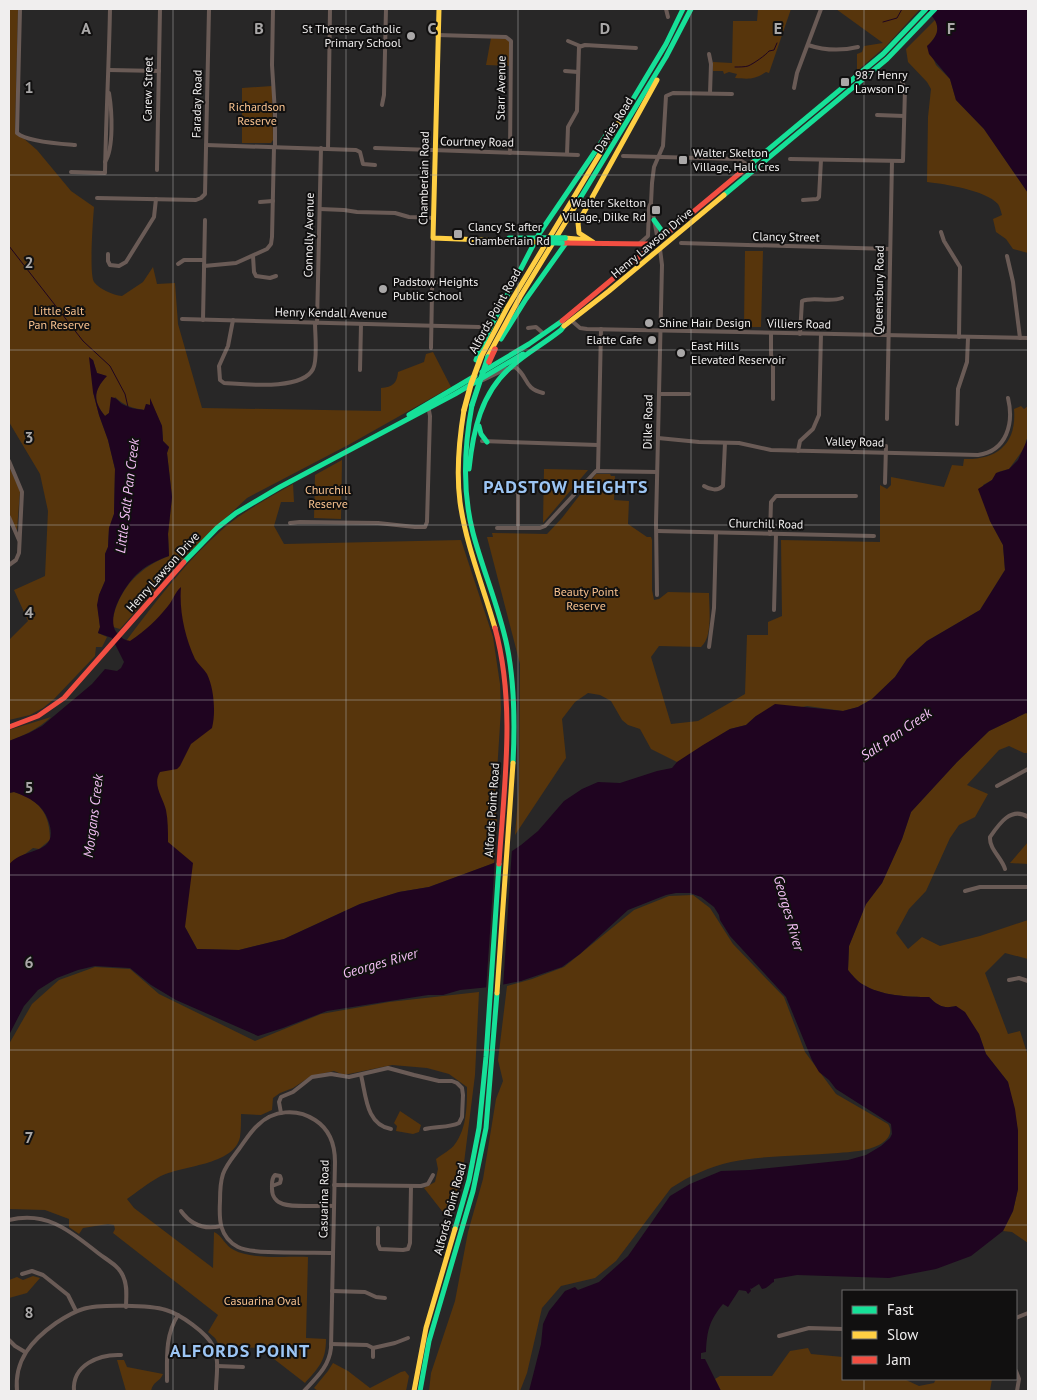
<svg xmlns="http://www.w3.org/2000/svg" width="1037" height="1400" font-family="'PT Sans',sans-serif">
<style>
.green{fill:#57350c}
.water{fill:#1f0420}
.pier{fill:#282727}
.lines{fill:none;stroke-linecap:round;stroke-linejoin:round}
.stream{stroke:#1f0420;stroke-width:1}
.street{stroke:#6a5b56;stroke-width:4}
.fast{stroke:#16e098;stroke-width:5}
.slow{stroke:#ffcf43;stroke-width:5}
.jam{stroke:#f24e42;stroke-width:5}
.fast-bridge{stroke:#16e098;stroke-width:5.5}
.slow-bridge{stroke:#ffcf43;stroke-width:5.5}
.jam-bridge{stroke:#f24e42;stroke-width:5.5}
.grid{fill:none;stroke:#aaa8a8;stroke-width:1;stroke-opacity:0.55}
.poi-dot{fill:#aaa8a8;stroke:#111010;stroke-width:2}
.labels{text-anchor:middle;stroke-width:4;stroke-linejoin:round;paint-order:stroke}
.poi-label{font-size:12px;fill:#f0eeee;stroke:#111010;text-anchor:start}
.street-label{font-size:12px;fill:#f0eeee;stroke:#111010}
.park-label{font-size:12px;fill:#fac38f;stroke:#111010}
.water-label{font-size:14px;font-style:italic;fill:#f4bff5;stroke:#111010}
.district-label{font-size:18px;font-weight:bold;letter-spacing:1px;fill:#9cc5f4;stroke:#111010}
.grid-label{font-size:16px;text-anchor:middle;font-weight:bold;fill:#aaa8a8;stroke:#111010;stroke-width:4;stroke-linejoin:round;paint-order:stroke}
</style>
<rect width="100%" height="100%" fill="#282727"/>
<g class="green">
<path d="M9 9H18L15 131 37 150 71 191 94 207C93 220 89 274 94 282 99 289 113 295 122 296L143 282 153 267 157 284 175 283 178 324 202 408 381 411V388C393 387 397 383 398 372L424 362 426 354 433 352 451 387 350 444 247 498 177 564 120 629 113 627C112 617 115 609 119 600 130 578 146 565 169 556L168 534 172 497 167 453 169 447 163 441 162 426 150 400V405L146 404 145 410C133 408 124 406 115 397L109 413 105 416C92 400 94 391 106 376L97 373 93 360V392L99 415 108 440 115 469 114 514 109 528 108 547 105 554V581L99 595 98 608 100 627 98 633 107 637 102 647H96L95 656 54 699 43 708 30 715 9 720V640L28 621 14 590 45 576 48 511 40 474 9 422Z"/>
<path d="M758 9 784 10 791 9 769 73 766 72C754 80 749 79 735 78L737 74 729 72 724 74 723 71H713V62L732 63 733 21H757Z"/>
<path d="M836 9H920L886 46 857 71V54L862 52 864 46 883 43Z"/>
<path d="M936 19 938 33 928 46 936 65 950 79 956 100 984 129 1028 193V253L1013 249 1006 239 996 232 993 219 1002 215C1001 212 1000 207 998 204 985 190 945 184 927 182L928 117 931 89 927 82 908 62 906 49Z"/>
<path d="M491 38 506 39 510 42V66L486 65Z"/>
<path d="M272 86 273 140 271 143H242V88Z"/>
<path d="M745 251H763L761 327H744Z"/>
<path d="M1021 406 1024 409 1028 406V438L1026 440 1025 447 1009 469 998 472 992 480 983 485 990 521 1003 545 1005 570 980 610 927 641 907 659 895 677 872 699 858 707 843 711 807 706 756 716 746 725 730 729 677 762 651 749 640 729 628 725 622 720 611 701 600 695 588 693 575 702 562 719 566 758 515 835 519 786 520 664 487 537H493L492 533 547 534 562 518 596 474H610L611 476H615L614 500 629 501 628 524 647 537H651L652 540V590L654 600 659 599 668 592 709 593C709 608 713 637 701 647L659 646 651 657 671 724 698 721 745 694 747 635H768V622L782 616 781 540 880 542V485L887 489 891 485V477L944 487 952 465 963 466 964 459C997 460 1017 444 1014 409Z"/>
<path d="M342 460 341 519 314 518 315 475Z"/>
<path d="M9 466 20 491 17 530 15 529 9 513Z"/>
<path d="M544 469 588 470 543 523Z"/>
<path d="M293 484 294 502H281L274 526 284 544 461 540 493 637 500 684 501 709 495 804 497 822 494 863 429 887 399 892 360 904 284 939 239 950 197 949 185 927 115 816 143 643 126 641C156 601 187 560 225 527 246 510 270 497 293 484Z"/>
<path d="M1026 713 1028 714V753H1024L1009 746 999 750 967 785 988 794 975 817 959 825 950 838 926 891 909 909 896 933 908 949 922 937 940 946 980 936 1028 920V959L1005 953 985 973 1008 1034 1020 1031 1028 1056V1243L1012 1232 1003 1231 1013 1211 1018 1189V1131L1008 1082 986 1054 979 1034 956 1006C944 1009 938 1006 929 997 908 997 881 996 862 984 857 981 852 975 848 970L849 946 866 904 882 883 902 839 911 812 957 762 989 731Z"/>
<path d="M51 717C38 729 25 735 9 741V730Z"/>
<path d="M14 792C39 800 50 813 50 840L39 849 33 848 9 866V793Z"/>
<path d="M1028 842V864L1010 863Z"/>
<path d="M693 895 710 908 733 944 784 997 805 1052 836 1094 888 1124C894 1133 887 1141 879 1145 867 1151 851 1152 838 1153 802 1156 765 1155 731 1162 709 1167 689 1176 671 1188L616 1261 595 1278 561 1286 542 1308 527 1373 520 1391H429L431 1373 455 1301 468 1232 483 1179 496 1099 503 1081 498 1060 507 986 532 979 564 967 634 910 669 896Z"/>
<path d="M95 967 130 969 159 994 255 1041 321 1014 389 1002 479 992 475 1075 464 1163 451 1218 442 1211 424 1188 435 1182 438 1169 436 1159C442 1154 451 1150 455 1144 467 1128 467 1105 467 1087L449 1074 427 1068 392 1065 344 1075 334 1071 311 1076 293 1088 280 1093 273 1098 272 1110 261 1115 241 1114C241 1121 241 1130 240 1137 234 1166 181 1165 159 1177 148 1183 137 1192 127 1199L134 1208 213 1268 214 1232C222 1235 225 1246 234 1250 252 1260 287 1256 308 1257L306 1338 326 1339C326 1361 319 1367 305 1383L274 1359 267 1349 269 1348 220 1347 215 1338 208 1332 218 1315 113 1233 115 1229 114 1225 108 1224 83 1228 79 1234 69 1227V1219L45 1210 9 1209V1044L32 1004 59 980Z"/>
<path d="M400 1111 421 1125 419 1132 413 1134 396 1131 397 1126 394 1123Z"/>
<path d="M33 1276 40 1278 27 1293 9 1298V1280L17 1277 23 1280Z"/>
<path d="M808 1348 811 1354 843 1357V1379H904L919 1386 934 1383 936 1379H992L990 1391H721L715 1379 720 1376H772L790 1351Z"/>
<path d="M117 1360H124L127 1367 163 1374C160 1382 153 1381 151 1391H126Z"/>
<path d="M333 1363 348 1371 370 1388 401 1372 405 1371 409 1376 406 1391H318L314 1388 328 1371Z"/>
</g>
<g class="water">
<path d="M924 9 1028 10V193L984 129 956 100 950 79 929 54 927 46C943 32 939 20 924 9Z"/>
<path d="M89 357 93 360 97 373 107 376C94 390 92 400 105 416L109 413 111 397C117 398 118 401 122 404 129 408 136 409 144 410L146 404 150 405V398L162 426 163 441 169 447 167 453 172 497 168 534 169 556C157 560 145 566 136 575 124 587 102 622 120 636 123 639 125 640 130 641 146 630 156 621 168 606 173 600 175 592 181 587 179 611 185 637 195 659 198 664 204 669 207 674 214 688 216 713 212 728L191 744 180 766 177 769 160 772C152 785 163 797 166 810 168 820 168 831 168 842L193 863 185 927 197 949 239 950 284 939 360 904 399 892 429 887 494 863 521 845 538 831 564 801 582 789 598 782 620 783 657 771 672 768 677 762 703 745 730 729 746 725 756 716 775 704 843 711 858 707 872 699 895 677 907 659 927 641 980 610 1005 570 1003 545 990 521 978 489 992 480 996 473 1009 469 1018 460 1028 438V714L1026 713 989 731 957 762 911 812 902 839 882 883 866 904 849 946 848 970C852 975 857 981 862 984 881 996 908 997 929 997 938 1006 944 1009 956 1006L965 1012 979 1034 986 1054 1008 1082 1015 1109 1018 1131V1189L1013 1211 1003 1231 971 1256 936 1269 889 1278 797 1275 774 1279V1282C770 1283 769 1288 762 1289L759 1284 751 1289 750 1288 751 1291 748 1294 746 1291 739 1290 728 1307 723 1304C709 1321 707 1331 706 1352L701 1353V1359H705L721 1391H529L541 1344 543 1324 549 1311 565 1291 575 1287 578 1290 599 1282 628 1256 670 1196 690 1184 721 1171 750 1170 848 1160 866 1155 881 1146 890 1138 892 1134 891 1124 836 1089 829 1080 819 1072 812 1060 786 997 730 936 720 920 719 915 714 907 701 897 690 893H676L666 895 628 910 580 954 562 967 521 981 490 987 460 990 443 995H428L327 1011 283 1028 258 1036 176 1000 151 985 130 968 95 966 78 970 57 978 38 990 24 1006 9 1035V865C21 846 62 857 48 820 43 805 29 797 14 792L9 793V741L29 733 42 726 92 684 105 669 117 671 121 668 124 662 112 638 98 633 100 627 97 605 99 595 105 581V554L108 547 109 528 114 514 115 469 108 440 99 415 93 392Z"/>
</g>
<path class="pier" d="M512 848 503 988 486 990 495 859Z"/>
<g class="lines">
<g class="stream">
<path d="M883 22 897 18 902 9"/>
<path d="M735 67C739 67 745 67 748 66 753 64 766 55 769 51L774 50 777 43"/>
<path d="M9 246 83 341 110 366 125 394 128 407"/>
</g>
<g class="street">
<path d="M20 9 17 133C27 142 62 144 75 145"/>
<path d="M273 9 272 65 275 113V147"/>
<path d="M666 9 668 17"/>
<path d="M437 35 506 37 511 41 510 153"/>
<path d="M568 41 580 46"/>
<path d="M808 45C823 50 841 51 858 47"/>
<path d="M709 54 711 64 710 93"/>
<path d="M109 70 159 71"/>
<path d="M565 71 578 72"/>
<path d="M794 88 797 73 821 9"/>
<path d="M382 105 384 95 386 9"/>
<path d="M877 115 904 116"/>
<path d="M206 145 356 150 360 152 363 164 375 165"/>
<path d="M375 148 578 155"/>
<path d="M328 149 330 9"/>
<path d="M567 154 568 127 577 111 579 47 585 45 636 48"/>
<path d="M623 156 738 159 751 167"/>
<path d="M790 159 903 161 905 89 902 82"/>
<path d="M105 162C114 148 112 111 109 93"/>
<path d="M157 170 160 9"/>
<path d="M71 172 105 173C106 118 109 63 110 9"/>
<path d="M97 198 196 200 201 198 205 194 209 9"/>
<path d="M803 200 817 199 819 197 821 160"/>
<path d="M260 202 273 201"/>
<path d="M320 209 344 210 357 212 395 213 409 217 434 218"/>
<path d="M941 232 944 241 960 267 959 337"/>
<path d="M658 241 651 203 652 183 654 167 663 146 666 96 673 93 732 94"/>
<path d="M640 243 648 236 649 207 651 203"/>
<path d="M681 243 890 249"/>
<path d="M108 254V261L110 265 119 266 126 262 154 217 156 199"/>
<path d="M253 256 254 272 256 276 270 278 276 276"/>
<path d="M1007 256 1013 282 1020 338"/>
<path d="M178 264 184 260H204"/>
<path d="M204 266 236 263 267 249 271 244 272 237 274 147"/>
<path d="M432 282H460"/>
<path d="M182 319 479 327"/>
<path d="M203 320 205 220"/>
<path d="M233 320 228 346 219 366 220 380 224 383C244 384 302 391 313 369 318 360 315 334 315 323"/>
<path d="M572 321 580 328 587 329 1028 338"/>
<path d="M317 323 321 148"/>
<path d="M528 328 536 327 544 334"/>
<path d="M771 333V354L773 366V399"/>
<path d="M800 334 802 301C814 296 829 303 842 298"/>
<path d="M431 348 433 238"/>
<path d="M360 370 361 324"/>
<path d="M483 380 506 369 515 367C529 377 523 388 543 393"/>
<path d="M659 394H689"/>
<path d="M887 419 892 161"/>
<path d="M957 424 958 389 967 362 968 338"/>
<path d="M658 438 699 442 739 443 771 450 978 455C1007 451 1014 423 1008 398"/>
<path d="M482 441 598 445"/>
<path d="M798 451 800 441 813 429 819 415 821 334"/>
<path d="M9 461 22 492 19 553 16 560 9 565"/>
<path d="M598 471 601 329"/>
<path d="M885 483 886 446"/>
<path d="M704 486C710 490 718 491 723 486L725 443"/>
<path d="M504 489H513L518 493V527"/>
<path d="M9 517 19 540"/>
<path d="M290 523 300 522 378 523 415 527H425L427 522 430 416 428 405"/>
<path d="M497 528H540L545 526 596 471 657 472"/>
<path d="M657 531 874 536"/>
<path d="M770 534 771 502 776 496H856"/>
<path d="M657 595 656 523 662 265 660 249"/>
<path d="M774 610 776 534"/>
<path d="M709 647 714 608 716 533"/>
<path d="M997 786 1028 769"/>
<path d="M1005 869C1002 858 989 849 990 837 999 824 1011 806 1028 817"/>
<path d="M965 891 980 887H1028"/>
<path d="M1009 980 1019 978 1028 981"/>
<path d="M361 1075C366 1095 366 1125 391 1129"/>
<path d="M281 1113 279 1102 281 1097 293 1092 312 1077 331 1074 349 1077 388 1068 414 1075 439 1081H452L457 1083 462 1088 463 1095 462 1117 459 1123C449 1128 436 1126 425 1129"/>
<path d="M334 1185 421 1186 428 1184 433 1175"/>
<path d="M272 1186 280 1183 281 1179 280 1176 275 1175C271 1179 272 1184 272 1189 272 1196 276 1202 283 1204 295 1208 320 1205 334 1206"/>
<path d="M181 1211C191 1225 204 1230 221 1226"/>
<path d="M9 1220C48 1211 70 1231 98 1253 107 1260 119 1266 123 1276 128 1286 126 1297 126 1307"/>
<path d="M378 1228V1244L380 1249 403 1250 408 1249 410 1243 411 1186"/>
<path d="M22 1274 32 1271 43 1275 68 1295 76 1311"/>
<path d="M332 1291 365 1292 376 1297 385 1298"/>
<path d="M1016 1318 1028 1313"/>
<path d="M779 1336 809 1328 843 1329"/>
<path d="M9 1340 15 1346 25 1352"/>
<path d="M331 1344 367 1345 373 1348 395 1343 408 1338"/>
<path d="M373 1357V1348"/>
<path d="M217 1366 243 1367"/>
<path d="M1016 1371 1019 1379 1017 1391"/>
<path d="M167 1381C167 1358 165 1335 178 1315"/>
<path d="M17 1391C14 1360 32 1340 56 1323 65 1317 73 1312 83 1309 98 1304 151 1305 166 1310 180 1314 207 1333 213 1346 220 1359 216 1377 216 1391"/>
<path d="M74 1391C72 1365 99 1354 121 1355"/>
<path d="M304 1391C316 1378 329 1367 331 1348L335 1162C335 1145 329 1129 315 1120 297 1108 273 1110 258 1125 251 1131 245 1141 239 1149 233 1157 226 1165 223 1174 220 1183 220 1192 220 1201 219 1219 219 1237 238 1247 253 1255 313 1252 333 1253"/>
</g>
<g class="fast">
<path d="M624 114 666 44 683 9"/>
<path d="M752 163 883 54 926 9"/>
<path d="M724 195 887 59 935 9"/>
<path d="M576 205 666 57 691 9"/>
<path d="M654 220 662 231H670"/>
<path d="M509 238H537"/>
<path d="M501 339 526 299 566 243"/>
<path d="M476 360 490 328 539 234 611 128"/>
<path d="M482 372 529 344 562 321"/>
<path d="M472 405C464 448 462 491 473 533 483 571 499 607 507 646 515 685 515 724 513 763"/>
<path d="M409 415 475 376"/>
<path d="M479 426 481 434 487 442"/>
<path d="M469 469C473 431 481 393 511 367 526 353 545 343 561 330L564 326"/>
<path d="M184 562 217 528 236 513 280 487 455 394 523 354"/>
<path d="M455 1229 469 1180 479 1128 486 1057 499 864"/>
<path d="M420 1391 429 1341 473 1191 486 1128 497 993"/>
</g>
<g class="slow">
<path d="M439 9 433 238 535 242"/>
<path d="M565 238 588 240"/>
<path d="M593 242 579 233 578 223 657 80"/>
<path d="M564 326 609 291 724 195"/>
<path d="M488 356 520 297 576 205"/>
<path d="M481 357 507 308 624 114"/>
<path d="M464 410C459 440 456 471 460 502 466 545 483 586 495 628"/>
<path d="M497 993 513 763"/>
<path d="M414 1391 426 1328 455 1229"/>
</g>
<g class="jam">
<path d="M563 243 648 244 656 242"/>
<path d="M562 321 752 163"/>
<path d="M495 628C516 705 504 786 499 864"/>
<path d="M9 727 38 716 64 698 184 562"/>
</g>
<g class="fast-bridge">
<path d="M541 238H565"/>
<path d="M539 242 562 243"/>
<path d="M472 405 488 357"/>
</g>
<path class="slow-bridge" d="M464 410 471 384 481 357"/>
<path class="jam-bridge" d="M489 362 495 349"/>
</g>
<path class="grid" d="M173 9V1391M346 9V1391M518 9V1391M691 9V1391M864 9V1291M9 175H1028M9 350H1028M9 525H1028M9 700H1028M9 875H1028M9 1050H1028M9 1225H1028M864 1379V1391"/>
<g class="poi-dot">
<circle cx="411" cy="36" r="5"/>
<rect x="840" y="77" width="10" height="10" rx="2.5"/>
<rect x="678" y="155" width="10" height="10" rx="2.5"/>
<rect x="651" y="205" width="10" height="10" rx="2.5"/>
<rect x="453" y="229" width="10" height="10" rx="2.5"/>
<circle cx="383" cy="289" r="5"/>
<circle cx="649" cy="323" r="5"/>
<circle cx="652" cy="340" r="5"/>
<circle cx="681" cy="353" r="5"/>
</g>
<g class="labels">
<g class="poi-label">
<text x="401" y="33" text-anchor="end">St Therese Catholic<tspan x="401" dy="14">Primary School</tspan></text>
<text x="855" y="79">987 Henry<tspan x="855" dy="14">Lawson Dr</tspan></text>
<text x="693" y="157">Walter Skelton<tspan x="693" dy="14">Village, Hall Cres</tspan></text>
<text x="646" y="207" text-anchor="end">Walter Skelton<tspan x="646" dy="14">Village, Dilke Rd</tspan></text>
<text x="468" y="231">Clancy St after<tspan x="468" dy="14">Chamberlain Rd</tspan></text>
<text x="393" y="286">Padstow Heights<tspan x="393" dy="14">Public School</tspan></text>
<text x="659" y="327">Shine Hair Design</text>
<text x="642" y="344" text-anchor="end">Elatte Cafe</text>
<text x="691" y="350">East Hills<tspan x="691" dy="14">Elevated Reservoir</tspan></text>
</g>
<g class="street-label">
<text transform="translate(501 88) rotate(-89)" y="4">Starr Avenue</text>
<text transform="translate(148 89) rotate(-89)" y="4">Carew Street</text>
<text transform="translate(197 104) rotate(-89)" y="4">Faraday Road</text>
<text transform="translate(614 125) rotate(-59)" y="4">Davies Road</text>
<text transform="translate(477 142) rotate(1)" y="4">Courtney Road</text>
<text transform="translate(424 178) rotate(-89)" y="4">Chamberlain Road</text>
<text transform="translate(309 235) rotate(-89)" y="4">Connolly Avenue</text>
<text transform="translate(786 237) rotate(1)" y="4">Clancy Street</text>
<text transform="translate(652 243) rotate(-40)" y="4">Henry Lawson Drive</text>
<text transform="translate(879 290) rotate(-89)" y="4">Queensbury Road</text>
<text transform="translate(495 311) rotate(-61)" y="4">Alfords Point Road</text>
<text transform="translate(331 313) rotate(1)" y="4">Henry Kendall Avenue</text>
<text transform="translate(799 324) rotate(1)" y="4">Villiers Road</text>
<text transform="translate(648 422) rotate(-89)" y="4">Dilke Road</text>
<text transform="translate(855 442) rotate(1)" y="4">Valley Road</text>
<text transform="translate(766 524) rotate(1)" y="4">Churchill Road</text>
<text transform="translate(163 572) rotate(-48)" y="4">Henry Lawson Drive</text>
<text transform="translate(492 810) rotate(-86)" y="4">Alfords Point Road</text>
<text transform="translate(324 1199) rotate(-89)" y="4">Casuarina Road</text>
<text transform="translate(450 1209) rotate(-75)" y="4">Alfords Point Road</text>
</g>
<g class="park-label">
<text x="257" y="111">Richardson<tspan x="257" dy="14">Reserve</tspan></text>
<text x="59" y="315">Little Salt<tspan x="59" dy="14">Pan Reserve</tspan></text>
<text x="328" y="494">Churchill<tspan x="328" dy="14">Reserve</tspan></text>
<text x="586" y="596">Beauty Point<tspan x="586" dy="14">Reserve</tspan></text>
<text x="262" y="1305">Casuarina Oval</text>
</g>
<g class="water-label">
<text transform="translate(127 496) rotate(-83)" y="5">Little Salt Pan Creek</text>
<text transform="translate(896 734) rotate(-34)" y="5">Salt Pan Creek</text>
<text transform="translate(93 816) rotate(-83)" y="5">Morgans Creek</text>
<text transform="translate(789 913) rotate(74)" y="5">Georges River</text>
<text transform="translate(380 963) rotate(-16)" y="5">Georges River</text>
</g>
<g class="district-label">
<text x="566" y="493">PADSTOW HEIGHTS</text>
<text x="240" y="1357">ALFORDS POINT</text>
</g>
</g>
<g class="grid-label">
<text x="86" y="34">A</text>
<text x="259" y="34">B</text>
<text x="432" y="34">C</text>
<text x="605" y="34">D</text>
<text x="778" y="34">E</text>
<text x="951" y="34">F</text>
<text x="29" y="93">1</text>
<text x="29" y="268">2</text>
<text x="29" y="443">3</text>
<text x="29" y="618">4</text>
<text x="29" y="793">5</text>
<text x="29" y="968">6</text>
<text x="29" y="1143">7</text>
<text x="29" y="1318">8</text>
</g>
<rect width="1037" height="1400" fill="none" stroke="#f0eeee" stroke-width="20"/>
<rect x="842" y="1290" width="175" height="90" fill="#111010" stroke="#6a6969"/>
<rect x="852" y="1306" width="25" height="8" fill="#16e098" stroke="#6a6969"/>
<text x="887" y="1315" font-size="15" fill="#f0eeee">Fast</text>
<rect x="852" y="1331" width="25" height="8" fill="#ffcf43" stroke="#6a6969"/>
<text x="887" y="1340" font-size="15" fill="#f0eeee">Slow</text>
<rect x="852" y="1356" width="25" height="8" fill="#f24e42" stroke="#6a6969"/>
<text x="887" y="1365" font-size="15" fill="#f0eeee">Jam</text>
</svg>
